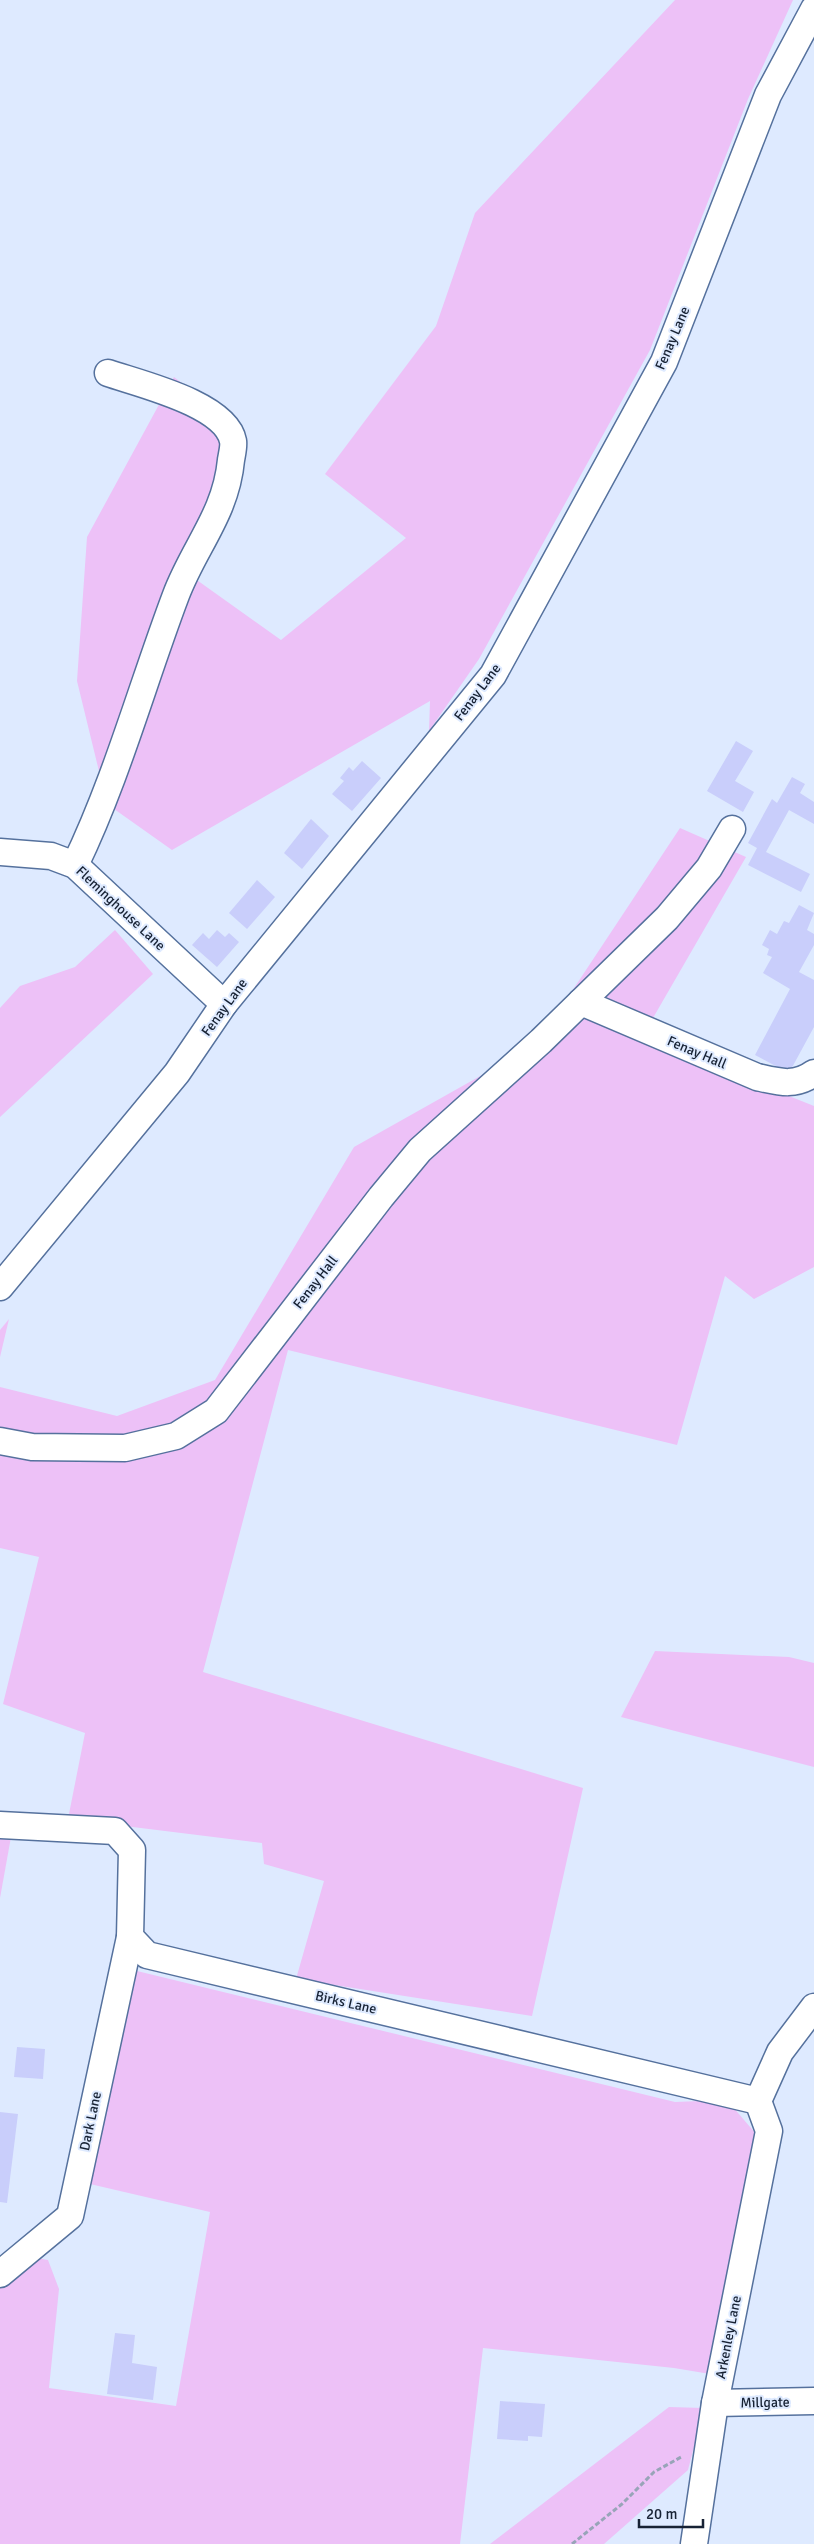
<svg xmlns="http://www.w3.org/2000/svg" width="814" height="2544" font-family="Signika,sans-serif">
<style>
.green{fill:#edc1f7}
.building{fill:#c9cefb}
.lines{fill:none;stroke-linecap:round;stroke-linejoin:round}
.minor-casing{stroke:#55719d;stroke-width:29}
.path{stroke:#98a4b8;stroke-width:3;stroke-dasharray:5 2.5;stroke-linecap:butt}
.minor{stroke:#fff;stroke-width:26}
.labels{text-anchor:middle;stroke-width:4;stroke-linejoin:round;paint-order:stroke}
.street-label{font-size:14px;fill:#172234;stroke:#deeaff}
</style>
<rect width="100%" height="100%" fill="#deeaff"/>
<g class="green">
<path d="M675 0H793L748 99 650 350 479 659 429 731 430 701 172 850 107 804 77 681 87 537 174 377 244 432 180 568 281 640 406 538 325 474 436 326 475 213Z"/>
<path d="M680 828 746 857 642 1037 814 1106V1267L754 1299 725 1276 677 1445 288 1350 203 1672 583 1788 532 2016 296 1979 324 1881 264 1864 262 1843 68 1819 85 1733 3 1704 39 1557 0 1548V1387L117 1416 215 1380 354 1147 537 1044Z"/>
<path d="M115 930 153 974 0 1117V1008L20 986 75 967Z"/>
<path d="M9 1319 0 1357V1330Z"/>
<path d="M655 1651 789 1657 814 1663V1767L621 1717Z"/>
<path d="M0 1836 11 1837 0 1898Z"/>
<path d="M137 1971 675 2102 727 2100 756 2134 710 2374 674 2368 483 2348 460 2544H0V2282L31 2257 48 2260 59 2289 49 2388 176 2406 210 2212 90 2184Z"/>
<path d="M669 2407 704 2408 688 2470 604 2544H490Z"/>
</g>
<g class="building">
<path d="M736 741 753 751 735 781 754 792 743 812 707 791Z"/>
<path d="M362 761 381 778 352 811 332 794 344 781 340 778 349 767 353 771Z"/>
<path d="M792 777 805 784 800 793 814 802V824L789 810 766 852 810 874 801 892 748 865 757 848 748 843 772 799 777 803Z"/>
<path d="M311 819 329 836 302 869 284 853Z"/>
<path d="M257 880 275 897 247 929 229 913Z"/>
<path d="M799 905 814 913 807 930 814 934V945L799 972 814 980V1027L789 1073 755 1055 790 989 763 973 772 957 767 955 769 949 762 945 770 930 777 934 784 921 789 923Z"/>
<path d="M217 930 225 937 229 933 239 942 217 967 192 945 203 933 209 939Z"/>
<path d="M17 2047 45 2049 43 2079 14 2077Z"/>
<path d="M0 2112 18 2114 7 2203 0 2202Z"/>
<path d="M115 2333 135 2335 132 2363 157 2367 153 2400 107 2394Z"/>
<path d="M500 2401 545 2404 542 2437 528 2436V2441L497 2439Z"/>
</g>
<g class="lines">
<g class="minor-casing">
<g id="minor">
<path d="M0 852 51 856 75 865 224 1004"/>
<path d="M75 865C117 778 142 685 176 595 194 547 226 514 231 460 232 454 234 446 233 441 226 404 140 384 108 373"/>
<path d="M581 1002 757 1077C779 1082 795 1087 814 1073"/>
<path d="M0 1287 177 1073 224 1004 493 675 664 362 768 95 814 9"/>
<path d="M0 1441 32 1447 125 1448 176 1436 216 1411 381 1197 420 1150 541 1041 667 918 709 868 732 829"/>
<path d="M0 1825 115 1831 132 1850 130 1937 147 1955 758 2101 769 2131 715 2403 694 2544"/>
<path d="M758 2101 780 2052 814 2007"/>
<path d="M0 2274 70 2216 130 1937"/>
<path d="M715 2403 814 2401"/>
</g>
</g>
<path class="path" d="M572 2544 622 2504 654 2472 683 2456"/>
<use href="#minor" class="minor"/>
</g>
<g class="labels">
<g class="street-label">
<text transform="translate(672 338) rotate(-67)" y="5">Fenay Lane</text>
<text transform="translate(477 692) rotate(-53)" y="5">Fenay Lane</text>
<text transform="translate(121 908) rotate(43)" y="5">Fleminghouse Lane</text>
<text transform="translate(224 1007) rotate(-54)" y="5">Fenay Lane</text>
<text transform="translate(697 1052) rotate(23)" y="5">Fenay Hall</text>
<text transform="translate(315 1282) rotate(-52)" y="5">Fenay Hall</text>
<text transform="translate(346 2002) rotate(13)" y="5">Birks Lane</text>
<text transform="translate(90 2121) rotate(-78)" y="5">Dark Lane</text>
<text transform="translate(728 2337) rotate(-79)" y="5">Arkenley Lane</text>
<text transform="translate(765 2402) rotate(-1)" y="5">Millgate</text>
</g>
</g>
<path d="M639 2519v8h64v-8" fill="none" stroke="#172234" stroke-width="2.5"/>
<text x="646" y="2519" font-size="15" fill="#172234" stroke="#deeaff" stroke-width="4" paint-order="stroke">20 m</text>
</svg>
